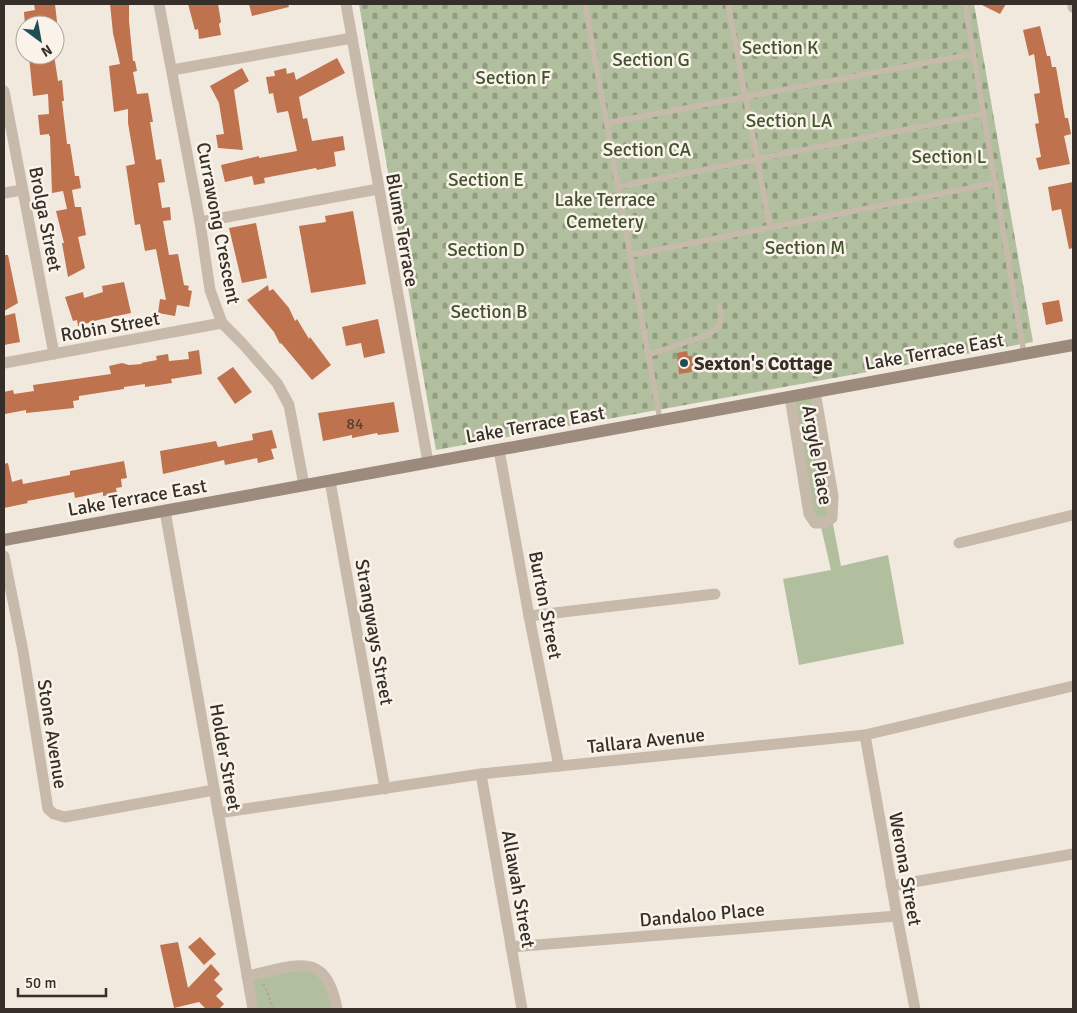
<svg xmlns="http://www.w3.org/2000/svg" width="1077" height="1013" font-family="Signika,sans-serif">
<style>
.green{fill:#b2bf9e}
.cemetery{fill:url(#cemetery-stones)}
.building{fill:#be724e}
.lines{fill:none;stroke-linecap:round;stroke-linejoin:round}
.path{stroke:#b4a494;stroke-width:2;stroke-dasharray:2.5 2.5;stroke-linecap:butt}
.lane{stroke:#c8baaa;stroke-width:5.5}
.street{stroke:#c8baaa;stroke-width:11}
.secondary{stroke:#9c8a7c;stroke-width:12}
.poi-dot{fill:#214e55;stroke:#f9f3ea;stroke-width:2}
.labels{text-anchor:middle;stroke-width:5;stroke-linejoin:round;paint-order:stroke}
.number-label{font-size:16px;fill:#583f32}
.park-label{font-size:19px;fill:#43532f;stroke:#f9f3ea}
.street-label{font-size:19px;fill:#362e29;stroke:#f9f3ea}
.poi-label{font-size:19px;font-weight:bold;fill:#362e29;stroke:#f9f3ea;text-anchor:start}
</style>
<defs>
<pattern id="cemetery-stones" width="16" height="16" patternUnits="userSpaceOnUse" patternTransform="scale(1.25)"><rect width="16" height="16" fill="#b2bf9e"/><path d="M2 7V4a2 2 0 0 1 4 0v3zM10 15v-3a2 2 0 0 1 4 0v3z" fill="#929c81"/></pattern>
</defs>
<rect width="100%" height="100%" fill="#f1e9de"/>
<g class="green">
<path d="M812 394 830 498 829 516 823 521 812 513 793 399Z"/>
<path d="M833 524 841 566 888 555 904 644 799 665 783 579 831 570 821 527Z"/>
<path d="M305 968 325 980 334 1009H256L250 978Z"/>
</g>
<path class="cemetery" d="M359 4H974L1033 342 436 450Z"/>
<g class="building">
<path d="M34 4H55L57 22 50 25H25L24 12 35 10Z"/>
<path d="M110 4H129V21L133 61H135L137 71 133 72 137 94 148 93 153 122H150L156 160 161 159 165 182 158 183 162 208 170 207 171 220 163 221 169 255 178 254 184 285 189 286 188 290 192 291 189 307 177 305 175 316 158 313 160 299 166 300 156 249 145 251 140 224 135 225 126 166 135 164 128 123V109L114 112 109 66 120 64 113 33Z"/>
<path d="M188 4H218L221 22 219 24 221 35 199 39 198 29 195 30Z"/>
<path d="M249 4H288L289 7 252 16Z"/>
<path d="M980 4H1006L1000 14Z"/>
<path d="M1040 26 1047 56H1050L1052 67H1056L1065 118H1068L1071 134 1064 136 1070 164 1039 170 1036 158 1041 157 1035 124 1039 123 1034 94 1040 93 1034 54 1029 56 1023 30Z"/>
<path d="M54 55 58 81 62 80 64 101H62L67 144H70L75 176H79L81 188 72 190 75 207H81L86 235 78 237 85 268 68 277 62 243H64L56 211 67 209 63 191 52 193 50 136H49V134L40 135 38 115 49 114 48 94 33 96 29 57Z"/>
<path d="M337 58 345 73 299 97 303 119 307 118 312 141 343 136 345 150 334 152 336 166 317 170 316 168 264 178 265 183 254 185 252 176 225 182 221 165 259 156V158L297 151 288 111 277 113 273 93 269 94 266 77 275 76 274 71 286 68 287 74 294 72 296 80Z"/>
<path d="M242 68 249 81 234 90 243 150 218 148 216 135 224 134 219 103 210 86Z"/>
<path d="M1073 182V248L1069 249 1061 209 1052 211 1048 187Z"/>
<path d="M353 211 366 284 311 293 299 226 326 222 325 216Z"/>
<path d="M256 223 267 278 242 283 229 228Z"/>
<path d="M4 255H8L18 303 4 311Z"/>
<path d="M124 282 131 313 98 320 78 326 77 320 73 321 65 297 83 292 84 298 103 292 102 286Z"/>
<path d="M268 285 269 291 273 289 289 308 295 321 297 319 309 339 310 337 331 365 312 380 281 343 280 344 274 332 247 300Z"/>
<path d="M1059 300 1063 321 1046 325 1042 303Z"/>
<path d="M15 313 20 342 4 345V316Z"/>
<path d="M378 319 385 353 364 358 361 343 346 346 342 327Z"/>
<path d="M199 350 202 374 171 379 172 383 145 387V384L124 387V389L79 396V400L73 401 74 408 26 413V410L5 414 4 392 13 390 14 394 34 391 33 385 111 374 109 366 122 363 129 365 142 364 141 363 157 360 156 356 168 354 169 361 189 359 188 352Z"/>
<path d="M687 351 688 356H692L694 366H691L692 372 679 374 677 353Z"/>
<path d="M233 367 252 392 235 404 217 378Z"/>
<path d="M394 402 399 432 378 435 377 433 352 438V435L323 441 318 413Z"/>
<path d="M272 430 277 448 271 449 274 459 258 463 257 458 225 465 224 460 163 474 160 451 216 441 218 447 253 440 252 434Z"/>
<path d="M124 461 127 478 121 479 122 487 116 488 117 494 103 496V492L75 498 74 492 27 501 28 503 4 508V464L8 463 12 482 22 479 23 484 70 475V471Z"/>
<path d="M200 937 216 954 204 965 188 947Z"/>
<path d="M178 942 188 988 211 964 220 974 214 980 223 989 216 996 224 1004 219 1009H206L199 1002 174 1008 160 945Z"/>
</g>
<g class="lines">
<path class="path" d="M263 984 266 989 273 1009"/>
<g class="lane">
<path d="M585 4 660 420"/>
<path d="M728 4 770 227"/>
<path d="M965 4 1024 354"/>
<path d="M607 123 973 54"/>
<path d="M618 187 983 114"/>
<path d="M631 255 995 183"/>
<path d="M648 355 707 335 718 328 722 316 719 306"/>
</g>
<g class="street">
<path d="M159 4 200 222 210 290 222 323 242 343 277 383 289 405 304 485"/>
<path d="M346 4 428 462"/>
<path d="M1073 4V7"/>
<path d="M172 70 352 38"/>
<path d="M4 91 54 354"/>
<path d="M4 193 22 190"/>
<path d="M200 222 378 189"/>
<path d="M4 363 222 323"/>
<path d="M790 397 809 514 815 523H824L832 518 833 496 815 392"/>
<path d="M499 450 529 616 559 766"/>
<path d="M330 481 385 789"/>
<path d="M165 511 253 1009"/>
<path d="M959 543 1073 515"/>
<path d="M4 556 23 651 48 809 54 814 65 817 214 790"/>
<path d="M529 616 715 594"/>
<path d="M865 735 897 916 915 1009"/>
<path d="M481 774 522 1009"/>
<path d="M218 813 481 774 865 735 1073 686"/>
<path d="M891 886 1073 854"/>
<path d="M511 947 897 916"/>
<path d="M247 976C293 967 326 947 337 1009"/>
</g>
<path class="secondary" d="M4 540 1073 345"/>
</g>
<circle class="poi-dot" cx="684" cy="363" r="5"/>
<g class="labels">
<g class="number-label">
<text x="355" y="429">84</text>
</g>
<g class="park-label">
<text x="780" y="54">Section K</text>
<text x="651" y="66">Section G</text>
<text x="513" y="84">Section F</text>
<text x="789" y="127">Section LA</text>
<text x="647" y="156">Section CA</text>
<text x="949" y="163">Section L</text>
<text x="486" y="186">Section E</text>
<text x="605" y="206">Lake Terrace<tspan x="605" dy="22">Cemetery</tspan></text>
<text x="805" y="254">Section M</text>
<text x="486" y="256">Section D</text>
<text x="489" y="318">Section B</text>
</g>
<g class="street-label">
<text transform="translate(46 219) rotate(79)" y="7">Brolga Street</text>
<text transform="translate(219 223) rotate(79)" y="7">Currawong Crescent</text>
<text transform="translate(403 230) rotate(80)" y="7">Blume Terrace</text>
<text transform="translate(110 326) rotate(-10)" y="7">Robin Street</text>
<text transform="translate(934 351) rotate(-10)" y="7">Lake Terrace East</text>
<text transform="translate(535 424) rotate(-10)" y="7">Lake Terrace East</text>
<text transform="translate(818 455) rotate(80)" y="7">Argyle Place</text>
<text transform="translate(137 497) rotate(-10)" y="7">Lake Terrace East</text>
<text transform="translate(546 605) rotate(79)" y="7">Burton Street</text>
<text transform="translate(375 632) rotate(80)" y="7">Strangways Street</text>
<text transform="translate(53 734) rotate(81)" y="7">Stone Avenue</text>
<text transform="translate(646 740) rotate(-6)" y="7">Tallara Avenue</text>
<text transform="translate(226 757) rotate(80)" y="7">Holder Street</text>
<text transform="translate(906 869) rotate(80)" y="7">Werona Street</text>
<text transform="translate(519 889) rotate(80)" y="7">Allawah Street</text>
<text transform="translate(702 914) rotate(-5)" y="7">Dandaloo Place</text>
</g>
<g class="poi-label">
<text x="694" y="370">Sexton's Cottage</text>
</g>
</g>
<rect width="1077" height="1013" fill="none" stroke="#362e29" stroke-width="10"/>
<g transform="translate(40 40) rotate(148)"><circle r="24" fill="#f9f3ea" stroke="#aba49d"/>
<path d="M0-4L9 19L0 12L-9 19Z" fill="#214e55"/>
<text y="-8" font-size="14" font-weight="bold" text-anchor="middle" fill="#362e29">N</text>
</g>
<path d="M18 988v8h88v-8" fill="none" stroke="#362e29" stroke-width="2.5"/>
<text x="25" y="988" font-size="15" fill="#362e29" stroke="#f9f3ea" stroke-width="4" paint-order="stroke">50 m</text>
</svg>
